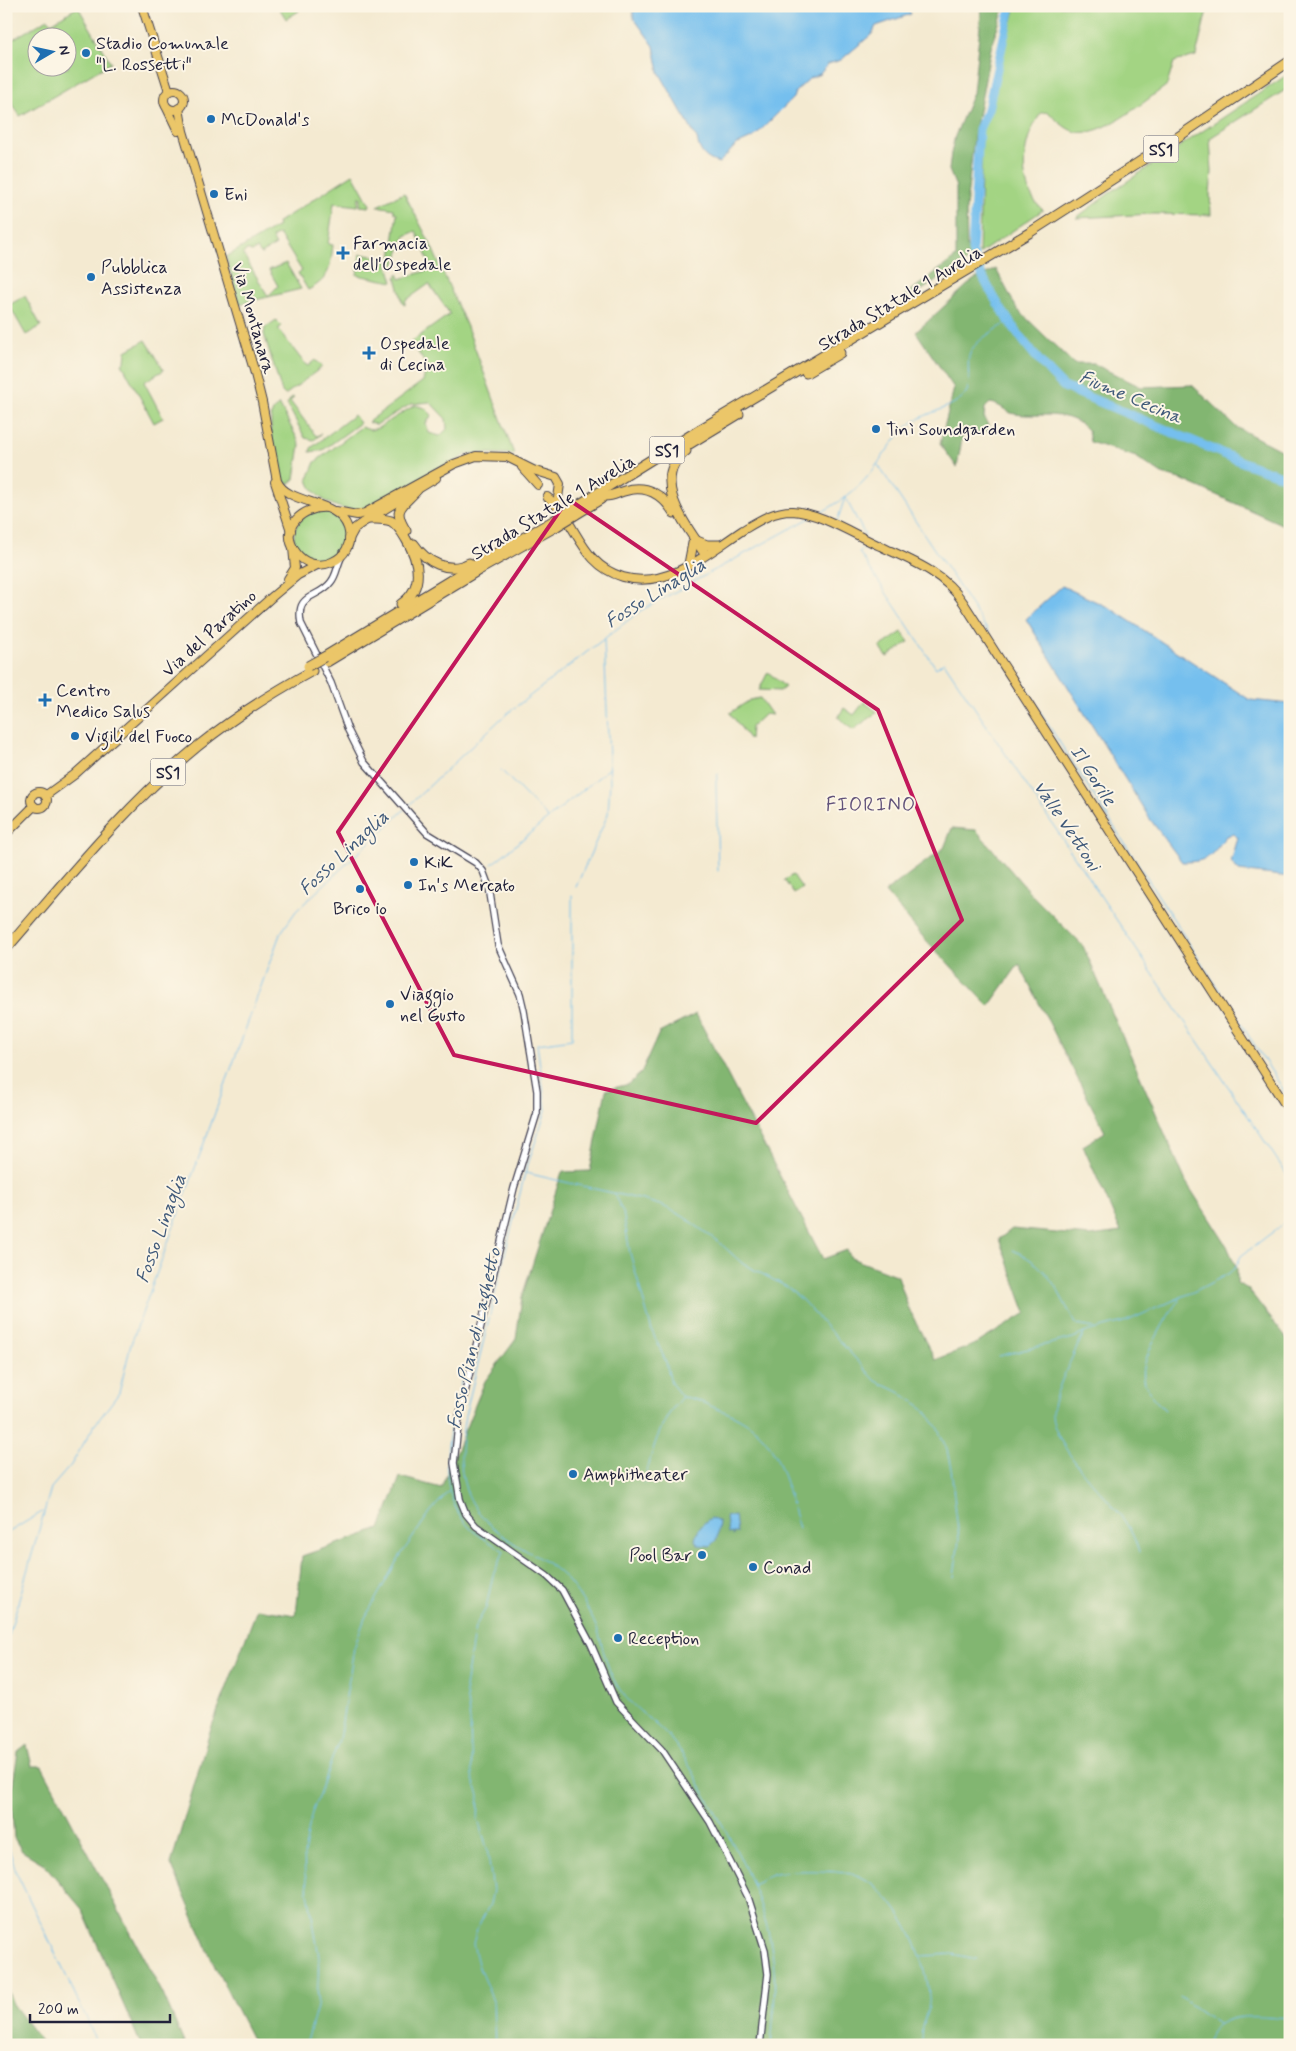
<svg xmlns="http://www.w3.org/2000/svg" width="1296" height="2051" font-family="Mynerve,sans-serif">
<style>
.green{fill:#a3d483;stroke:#627b5f;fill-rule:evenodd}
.forest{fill:#82b671;stroke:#526c56}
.water{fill:#74bfee;stroke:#4b7094}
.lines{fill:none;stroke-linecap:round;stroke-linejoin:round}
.stream{stroke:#74bfee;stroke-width:1}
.river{stroke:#74bfee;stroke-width:9}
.minor-casing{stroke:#424052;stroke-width:8}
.major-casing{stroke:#424052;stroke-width:10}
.highway-casing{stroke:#424052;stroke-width:11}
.minor{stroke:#fff;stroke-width:5.5}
.major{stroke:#ebc669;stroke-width:8}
.highway{stroke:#ebc669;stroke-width:9}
.highway-bridge-casing{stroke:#424052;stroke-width:11;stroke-linecap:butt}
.highway-bridge{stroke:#ebc669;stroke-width:9}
.marked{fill:none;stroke:#c2185b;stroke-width:4;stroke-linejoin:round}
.poi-dot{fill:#1f6fb2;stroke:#fcf5e5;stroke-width:2}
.labels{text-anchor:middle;stroke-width:4;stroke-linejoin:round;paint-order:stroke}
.shield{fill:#fcf5e5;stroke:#63616e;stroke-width:1}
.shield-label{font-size:16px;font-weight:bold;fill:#22223b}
.poi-label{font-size:18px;fill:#22223b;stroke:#fcf5e5;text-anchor:start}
.street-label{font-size:18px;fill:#22223b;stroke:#fcf5e5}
.water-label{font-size:19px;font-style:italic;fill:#3f597a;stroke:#fcf5e5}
.quarter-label{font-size:20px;letter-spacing:1px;fill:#61527a;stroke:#fcf5e5}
</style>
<rect width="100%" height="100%" fill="#fcf5e5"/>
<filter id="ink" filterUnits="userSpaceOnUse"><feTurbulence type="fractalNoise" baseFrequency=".02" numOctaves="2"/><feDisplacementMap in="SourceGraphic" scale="10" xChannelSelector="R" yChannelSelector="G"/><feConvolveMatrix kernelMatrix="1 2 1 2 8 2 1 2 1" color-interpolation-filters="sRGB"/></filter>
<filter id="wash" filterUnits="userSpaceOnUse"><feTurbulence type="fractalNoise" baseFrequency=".0096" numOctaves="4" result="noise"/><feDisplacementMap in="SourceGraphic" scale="20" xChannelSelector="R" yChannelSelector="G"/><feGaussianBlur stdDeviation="1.12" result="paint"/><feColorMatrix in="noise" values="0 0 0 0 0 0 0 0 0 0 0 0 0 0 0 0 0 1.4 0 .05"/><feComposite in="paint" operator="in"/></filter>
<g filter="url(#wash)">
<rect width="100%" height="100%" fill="#f4ead1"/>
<g class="green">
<path d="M278 6H296L299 11 286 19Z"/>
<path d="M1016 6H1208L1196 56 1174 62 1167 85 1162 89C1142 103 1103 137 1076 132 1066 130 1056 119 1048 112L1041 113C1022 140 1015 186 1043 210L979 254 982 131Z"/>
<path d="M78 7 111 63 20 116 6 93V43L48 19 51 23ZM38 38H68V68H38Z"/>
<path d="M1290 73V87L1210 138 1212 172 1210 193 1211 215 1153 214 1076 218 1111 192Z"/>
<path d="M353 174 370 205 369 207 360 206 361 197H359L358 206 334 203 328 244 333 245C330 268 330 279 308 290L298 273 302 271 279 234 272 238 276 245 261 254 257 249 252 252 246 250 243 254 268 296 278 286 269 270 286 263 301 289 239 304 226 257 278 226 277 223Z"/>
<path d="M404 193 430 243 467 327 514 454 479 453 466 455 365 510C345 513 313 501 308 479L315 462 361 427 370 430 378 428 415 405 425 408 432 415 426 423 429 433 440 436 447 429 446 419 430 402 411 404 376 425 368 422 423 381 427 366 411 342 450 314 429 284 405 301V305L403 304 396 277 398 273 400 279 432 269 416 231 405 236 393 268 391 259 397 213 394 212V209L377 206Z"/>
<path d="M360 254 386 258 393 282 357 275Z"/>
<path d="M25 296 41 326 26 335 9 305Z"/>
<path d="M276 320 282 326 278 329 305 364 308 366 315 360 322 367 285 395 282 392 264 334 265 328Z"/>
<path d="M146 340 164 370 144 382 163 418 154 423 122 364 125 362 126 351Z"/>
<path d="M292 397 294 398 290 401 316 436 321 434 314 440 305 438 287 404Z"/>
<path d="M279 404 300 444 295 479 289 484 285 482C276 469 268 427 272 413 273 410 277 407 279 404Z"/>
<path d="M354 415 360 423 323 450 310 452 311 448Z"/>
<circle cx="320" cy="537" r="26"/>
<path d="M902 632 909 642 887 657 880 647Z"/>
<path d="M768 672 785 687 780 691 759 690Z"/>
<path d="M760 698 772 715 765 714 751 727 750 740 730 713 750 700Z"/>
<path d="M864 702 877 712 853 730 838 717 844 708 854 715Z"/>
<path d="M793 875 802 888 794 894 784 880Z"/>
</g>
<g class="forest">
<path d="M982 6H1005L992 43 974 137 966 208 967 248 972 258 908 299 904 296 956 257V187L949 170 951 153 955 136 973 93Z"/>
<path d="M996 269 1017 309 1074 364H1094L1141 387 1192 385 1236 427 1290 455V528L1183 480 1162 474 1136 457 1090 442 1088 431C1069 408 1040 418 1015 414 1006 413 1001 404 990 403L985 408 984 417 990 430 978 433 964 427 957 467 940 444 954 388 916 332 973 280Z"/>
<path d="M952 828 976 830 1032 895 1083 946 1186 1182 1227 1246 1237 1269V1283L1248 1289 1290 1343V2045H255L215 1967 171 1864 210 1731 257 1609 296 1615 302 1556 380 1529 400 1477 441 1488 485 1381 516 1339 522 1297 562 1172 590 1171 606 1090 629 1084 641 1073 659 1033 696 1014 823 1259 847 1250 851 1258 898 1276 908 1307 935 1360 976 1344 1026 1313 999 1239 1012 1229 1090 1236 1121 1232 1083 1146 1105 1132 1019 964 989 1006 924 938 885 892 944 848Z"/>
<path d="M27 1745 32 1766H42L163 1994 185 2045H141L82 1909 44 1864 22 1851 14 1838 11 1797 18 1752Z"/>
<path d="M6 1986 13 2004 44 2045H6Z"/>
</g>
<g class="water">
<path d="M639 6H907L911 14 876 26 872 34 841 60 828 64 820 74 810 78 795 92 793 98 754 137 736 145 719 163C705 159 700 153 697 139L659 72 654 46 633 17V11Z"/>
<path d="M1062 586 1110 608 1250 700 1290 704V877L1239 871 1231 862 1238 838 1233 834 1226 836C1211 856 1209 862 1182 862L1150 819 1026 619Z"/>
<path d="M735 1515 737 1533H733V1536L732 1533 728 1534 726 1517Z"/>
<path d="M711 1518 719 1522 717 1539 710 1546 698 1545 695 1540C696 1532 703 1522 711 1518Z"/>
</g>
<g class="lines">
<g class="stream">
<path d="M878 465 962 591 1290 1100"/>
<path d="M845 497 865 535"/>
<path d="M818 514C836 505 857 490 869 475 884 457 894 436 913 422 928 412 950 409 964 396 974 385 964 364 971 351 978 338 997 330 1009 321"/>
<path d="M837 522 845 497"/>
<path d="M865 542 866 546 859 552 936 668 944 662 1290 1179"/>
<path d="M501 770 548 818"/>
<path d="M407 807 504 716 640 611 810 518"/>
<path d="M492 864 610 768"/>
<path d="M718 871 716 782 718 774"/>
<path d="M576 887 608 814 610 782 604 639"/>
<path d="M572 895V1039L537 1044 546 1110 525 1173 465 1416C454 1480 463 1511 520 1547 537 1557 556 1566 569 1582 581 1596 593 1617 599 1634 604 1653 608 1673 620 1690 635 1711 658 1723 674 1743 689 1762 699 1784 711 1805 740 1854 770 1910 774 1969 776 1995 773 2020 771 2045"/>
<path d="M526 1173 643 1200 663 1206 684 1217 720 1243 743 1264 787 1287 802 1300 876 1381 899 1392 923 1408 937 1427 947 1450 951 1469 959 1539 954 1577"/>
<path d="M614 1194 623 1212 630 1253 652 1331 666 1362 671 1383 682 1397C696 1398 705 1404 718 1409 782 1432 780 1470 799 1528"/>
<path d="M1013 1250C1054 1269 1055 1290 1077 1325L1094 1328"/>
<path d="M1084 1333C1076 1349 1051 1399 1052 1415 1053 1439 1087 1478 1103 1495 1119 1512 1134 1530 1139 1553"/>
<path d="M999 1356 1073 1338 1089 1331 1127 1321 1195 1291 1228 1274 1236 1267 1241 1256 1290 1219"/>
<path d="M466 1370H464C453 1420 428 1488 472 1530 482 1538 493 1544 504 1551L493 1575 486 1608 475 1627 465 1687 470 1721 472 1777 479 1795 478 1820 487 1848 493 1890 490 1904 477 1929 473 1944 479 1968 493 2001 495 2045"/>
<path d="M1165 1410C1135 1382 1140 1367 1158 1334 1165 1321 1172 1308 1181 1297"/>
<path d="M644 1483C652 1451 659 1422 682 1397"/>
<path d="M6 1534 42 1512"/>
<path d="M6 1645 51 1488 71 1465 94 1426 119 1393 131 1344 280 934 296 911 404 810"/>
<path d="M6 1839 16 1872 87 2019 97 2045"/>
<path d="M752 1884C759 1882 765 1876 772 1874 787 1869 844 1870 859 1876 897 1892 928 1958 929 1997 930 2008 925 2015 922 2026 921 2032 921 2039 921 2045"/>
<path d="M922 1956 952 1954 977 1959"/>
<path d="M1180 1997 1218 2024"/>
<path d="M306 2045 317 2007 319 1957 305 1874 304 1855 311 1816 339 1740 354 1648 365 1618 398 1559 431 1511 449 1491"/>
<path d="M1204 2045C1208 2039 1210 2032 1214 2028 1232 2011 1267 2018 1290 2019"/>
</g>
<path class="river" d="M1011 6 988 109 979 129 972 251C987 295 1030 355 1064 387L1250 465 1290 479"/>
</g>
</g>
<g filter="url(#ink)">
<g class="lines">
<g class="minor-casing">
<path id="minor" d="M342 556C337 565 337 575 331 582 319 599 295 592 301 623L331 683 348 730 364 762 427 833 476 863 483 871 489 887 498 945 520 994 524 1011 537 1091V1113L514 1188 459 1417 454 1463 460 1499 466 1514 476 1526 547 1576 562 1590 591 1644 616 1702 662 1750 710 1822 748 1897 765 1950 768 1974 760 2045"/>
</g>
<g class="major-casing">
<g id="major">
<path d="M142 6 169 91"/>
<circle cx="174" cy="100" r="10"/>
<path d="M166 106 178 131"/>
<path d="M179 108 183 131 254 370 262 402 277 481C288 506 338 498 348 528 358 560 313 579 295 551 279 527 303 506 327 508"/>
<path d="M522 467 538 485"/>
<path d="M275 482 291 531"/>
<path d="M547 497C578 521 579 564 623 577 667 590 708 553 743 530 758 521 773 511 792 511 819 512 855 535 880 546 912 561 943 572 963 602L1290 1112"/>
<path d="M336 511 357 515 365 513 454 464 476 456 507 457 533 470 556 477 560 484 558 498 562 512"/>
<path d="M349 539 355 528 362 523 436 478"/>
<path d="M288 579 295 568 293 548"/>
<circle cx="39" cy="800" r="8"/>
<path d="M45 796 74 775 273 596 298 575 317 565"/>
<path d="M6 834 34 806"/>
</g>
</g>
<g class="highway-casing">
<g id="highway">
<path d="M806 373 840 353"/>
<path d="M686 451C648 480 687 526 705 554"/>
<path d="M673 454 739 414"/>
<path d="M605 496C613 496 617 493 624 491 646 484 663 495 674 513"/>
<path d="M572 509 699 430 1029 233 1178 137 1290 61"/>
<path d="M575 515 601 499"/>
<path d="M368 519C376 519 383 518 391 521 398 525 402 532 406 539 419 560 425 588 401 604"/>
<path d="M406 531C391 508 403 506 417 490"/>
<path d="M697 541 707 545H720"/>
<path d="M414 544C426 562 448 574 469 563"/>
<path d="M689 564 693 543"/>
<path d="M324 657 477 564 553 521"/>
<path d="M327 662 479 570 557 526"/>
<path d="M6 949C67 879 126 805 198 746 234 717 272 693 312 671"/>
</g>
</g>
<use href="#minor" class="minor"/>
<use href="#major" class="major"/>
<use href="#highway" class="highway"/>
<g class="highway-bridge-casing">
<g id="highway-bridge">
<path d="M553 521 572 509"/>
<path d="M557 526 575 515"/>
<path d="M308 666 324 657"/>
</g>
</g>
<use href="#highway-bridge" class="highway-bridge"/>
</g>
</g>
<path class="marked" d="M568 499 878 710 962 920 756 1123 454 1055 338 832Z"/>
<g class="poi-dot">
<circle cx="86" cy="53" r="5"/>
<circle cx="211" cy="119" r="5"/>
<circle cx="214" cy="194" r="5"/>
<path d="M340.5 245.5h5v5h5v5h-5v5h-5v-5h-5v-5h5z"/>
<circle cx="91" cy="277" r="5"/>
<path d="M366.5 345.5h5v5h5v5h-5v5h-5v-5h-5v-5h5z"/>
<circle cx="876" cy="429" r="5"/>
<path d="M42.5 692.5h5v5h5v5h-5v5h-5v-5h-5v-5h5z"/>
<circle cx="75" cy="736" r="5"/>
<circle cx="414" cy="862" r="5"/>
<circle cx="408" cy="885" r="5"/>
<circle cx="360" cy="889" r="5"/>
<circle cx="390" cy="1004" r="5"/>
<circle cx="573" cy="1474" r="5"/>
<circle cx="702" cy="1555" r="5"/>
<circle cx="753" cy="1567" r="5"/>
<circle cx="618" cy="1638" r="5"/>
</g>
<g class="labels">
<g class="shield">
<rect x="1143.5" y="135.5" width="35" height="27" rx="4"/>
<rect x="649.5" y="436.5" width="35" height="27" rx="4"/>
<rect x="150.5" y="758.5" width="35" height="27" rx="4"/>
</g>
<g class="shield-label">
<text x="1161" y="155">SS1</text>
<text x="667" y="456">SS1</text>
<text x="168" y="778">SS1</text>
</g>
<g class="poi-label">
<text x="96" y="49">Stadio Comunale<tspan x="96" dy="21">"L. Rossetti"</tspan></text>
<text x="221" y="125">McDonald's</text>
<text x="224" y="200">Eni</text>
<text x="353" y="249">Farmacia<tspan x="353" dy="21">dell'Ospedale</tspan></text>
<text x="101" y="273">Pubblica<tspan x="101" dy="21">Assistenza</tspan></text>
<text x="380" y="349">Ospedale<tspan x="380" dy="21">di Cecina</tspan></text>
<text x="886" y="435">Tinì Soundgarden</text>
<text x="56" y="696">Centro<tspan x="56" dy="21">Medico Salus</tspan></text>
<text x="85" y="742">Vigili del Fuoco</text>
<text x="424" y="868">KiK</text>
<text x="418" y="891">In's Mercato</text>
<text x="360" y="914" text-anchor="middle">Brico io</text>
<text x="400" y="1000">Viaggio<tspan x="400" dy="21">nel Gusto</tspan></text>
<text x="583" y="1480">Amphitheater</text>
<text x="692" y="1561" text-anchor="end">Pool Bar</text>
<text x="763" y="1573">Conad</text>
<text x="628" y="1644">Reception</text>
</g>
<g class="street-label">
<text transform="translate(900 298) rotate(-31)" y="6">Strada Statale 1 Aurelia</text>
<text transform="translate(254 318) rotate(74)" y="6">Via Montanara</text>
<text transform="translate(553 507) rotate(-31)" y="6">Strada Statale 1 Aurelia</text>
<text transform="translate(209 633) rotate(-42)" y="6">Via del Paratino</text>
</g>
<g class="water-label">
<text transform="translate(1131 396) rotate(23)" y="7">Fiume Cecina</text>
<text transform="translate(655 592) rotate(-32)" y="7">Fosso Linaglia</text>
<text transform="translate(1094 775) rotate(57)" y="7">Il Gorile</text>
<text transform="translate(1068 825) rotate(56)" y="7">Valle Vettoni</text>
<text transform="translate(343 852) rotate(-43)" y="7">Fosso Linaglia</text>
<text transform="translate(160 1228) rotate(-70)" y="7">Fosso Linaglia</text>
<text transform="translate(473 1338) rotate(-77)" y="7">Fosso Pian di Laghetto</text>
</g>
<g class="quarter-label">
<text x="871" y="811">FIORINO</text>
</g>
</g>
<rect width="1296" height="2051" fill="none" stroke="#fcf5e5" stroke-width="25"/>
<g transform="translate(52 52) rotate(81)"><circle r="24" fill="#fcf5e5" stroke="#a5a1a1"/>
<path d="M0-4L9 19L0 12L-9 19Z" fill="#1f6fb2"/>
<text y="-8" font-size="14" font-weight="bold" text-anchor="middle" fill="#22223b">N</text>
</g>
<path d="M30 2014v8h140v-8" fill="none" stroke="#22223b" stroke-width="2.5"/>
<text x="38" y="2014" font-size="15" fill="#22223b" stroke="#fcf5e5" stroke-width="4" paint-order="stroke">200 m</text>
</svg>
